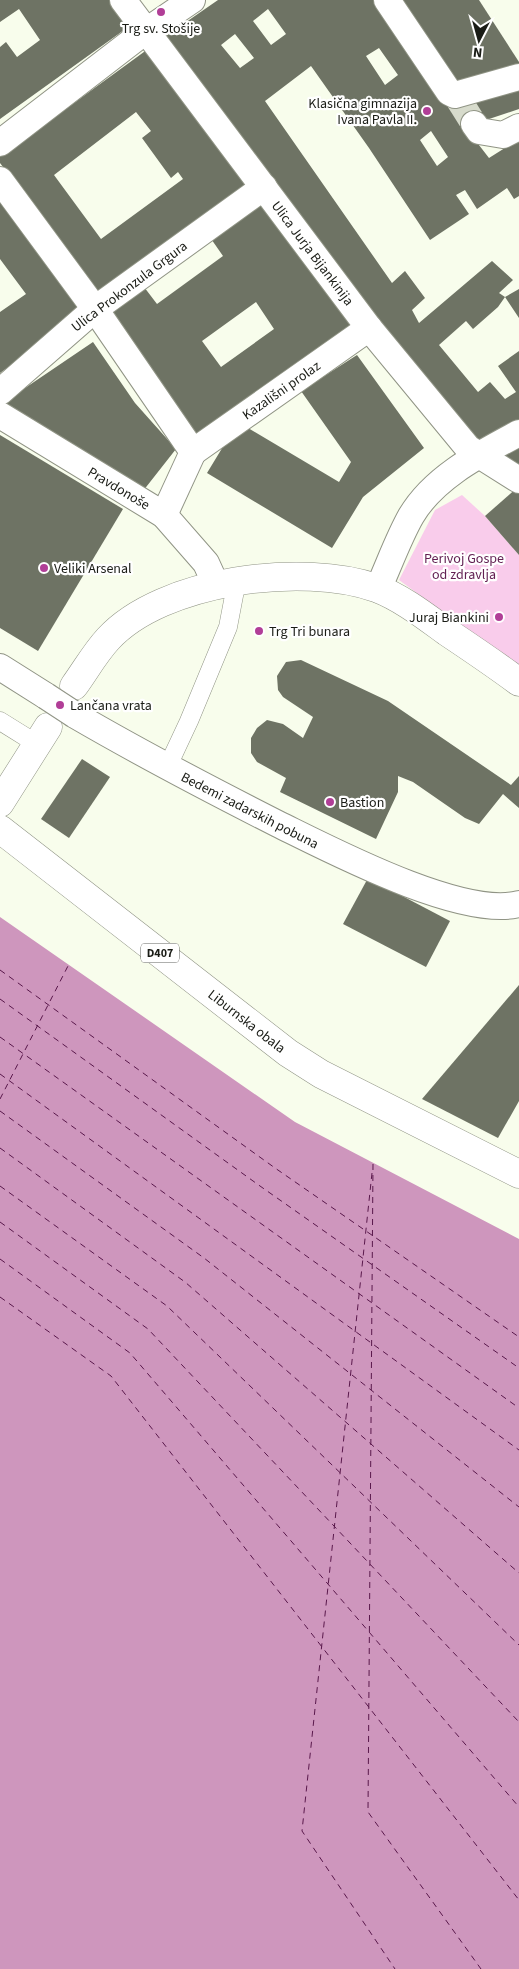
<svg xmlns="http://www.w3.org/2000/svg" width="519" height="1969" font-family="'Source Sans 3',sans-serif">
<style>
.green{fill:#f9cceb}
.water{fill:#ce96bd}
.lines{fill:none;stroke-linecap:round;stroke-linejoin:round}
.ferry{stroke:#59184b;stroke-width:1;stroke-dasharray:6 5;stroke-linecap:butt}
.building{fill:#6e7364;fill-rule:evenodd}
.pedestrian-tunnel{stroke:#d7dbcc;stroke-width:26;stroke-dasharray:26 13;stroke-linecap:butt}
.service-casing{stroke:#909485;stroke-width:19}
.pedestrian-casing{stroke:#909485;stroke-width:28}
.minor-casing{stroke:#909485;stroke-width:29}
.primary-casing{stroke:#909485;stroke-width:29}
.service{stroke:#fff;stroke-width:18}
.pedestrian{stroke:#fff;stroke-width:26}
.minor{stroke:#fff;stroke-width:28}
.primary{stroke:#fff;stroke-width:28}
.pedestrian-bridge-casing{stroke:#909485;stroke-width:28;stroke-linecap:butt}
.pedestrian-bridge{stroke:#fff;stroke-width:26}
.poi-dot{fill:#b13e97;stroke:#fff;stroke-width:2}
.labels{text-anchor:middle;stroke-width:4.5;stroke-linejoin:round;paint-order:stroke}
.shield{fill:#fff;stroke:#5f605c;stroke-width:1}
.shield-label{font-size:12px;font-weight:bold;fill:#1a1c16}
.poi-label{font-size:14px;fill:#1a1c16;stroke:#fff;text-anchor:start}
.street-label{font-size:14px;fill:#1a1c16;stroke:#fff}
.park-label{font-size:14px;fill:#611f52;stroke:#fff}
</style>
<rect width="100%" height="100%" fill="#f8fdec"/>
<path class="green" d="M462 495 485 516 519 555V668L399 580 435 510Z"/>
<path class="water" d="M0 917 295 1122 519 1239V1969H0Z"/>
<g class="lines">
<g class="ferry">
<path d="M0 970 275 1168 519 1337"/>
<path d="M0 999 260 1186 519 1368"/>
<path d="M0 1037 519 1408"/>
<path d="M0 1074 519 1450"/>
<path d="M0 1099 69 964"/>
<path d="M0 1111 204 1258 519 1507"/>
<path d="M0 1148 185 1282 519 1573"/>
<path d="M373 1164 368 1812 481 1969"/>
<path d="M372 1173 302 1831 395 1969"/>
<path d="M0 1186 167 1306 519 1645"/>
<path d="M0 1222 148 1329 519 1722"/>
<path d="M0 1259 130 1353 519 1807"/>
<path d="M0 1297 111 1376 519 1900"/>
</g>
</g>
<g class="building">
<path d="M0 0H113L131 25 0 119V47L6 42 17 57 40 40 19 9 0 22Z"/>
<path d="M218 0H376L446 100 519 81V109L465 127 489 158 519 139V196L514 199 507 188 477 209 465 190 456 195 469 214 430 240 369 148 311 66 265 101 392 283 405 271 425 298 412 310 419 323 492 261 513 280 499 293 505 297 519 289V318L505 297 498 307 473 329 466 321 439 345 478 392 490 382 505 399 516 392 498 366 519 351V422L477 448 163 38ZM268 9 286 34 271 45 253 21ZM235 34 254 58 240 68 221 45ZM379 48 398 75 385 85 366 56ZM431 131 448 157 437 166 420 140Z"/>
<path d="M395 0H479L519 62V74L459 93Z"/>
<path d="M148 49 250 183 99 294 0 163V157ZM136 112 151 131 142 138 171 178 178 172 183 179 101 239 54 175Z"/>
<path d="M0 188 88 310 0 373V312L26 294 0 259Z"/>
<path d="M264 194 359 331 198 440 104 310 141 283 157 304 223 256 207 233ZM256 302 274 329 221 367 202 341Z"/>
<path d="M93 342 135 403 176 449 143 491 0 405Z"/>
<path d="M357 355 424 448 363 497 332 548 207 473 238 422 339 482 351 462 301 391Z"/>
<path d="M0 435 123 509 38 651 0 628Z"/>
<path d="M519 442V475L499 454Z"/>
<path d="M519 486V555L485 516Z"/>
<path d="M301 660 388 701 511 785 519 776V808L503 794 479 824 465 818 413 782 398 776V792L376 839 280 792 286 778 257 762 251 753V738L257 728 267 720 283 724 303 738 313 717 283 697 278 690 277 676 286 662Z"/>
<path d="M82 759 110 777 69 838 41 819Z"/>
<path d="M368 878 450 921 426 967 343 924Z"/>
<path d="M519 985V1101L498 1138 422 1099Z"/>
</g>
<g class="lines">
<path class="pedestrian-tunnel" d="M457 97 474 124"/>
<g class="service-casing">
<g id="service">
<path d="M0 721 37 744"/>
<path d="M167 768 189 721 228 627 237 580"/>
</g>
</g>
<g class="pedestrian-casing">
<g id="pedestrian">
<path d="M123 0 369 328 468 448 519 480"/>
<path d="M387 0 449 92 455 95 519 77"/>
<path d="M474 124 479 131 503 135 519 127"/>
<path d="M0 143 139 36 192 0"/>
<path d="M0 180 95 309 193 452"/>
<path d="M0 392 95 309 264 187"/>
<path d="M0 415 164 515 206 563 216 585"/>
<path d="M193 452 369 328"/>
<path d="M164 515 193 452"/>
<path d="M378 589C389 565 398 539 411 516 434 477 480 454 519 433"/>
<path d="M0 667 46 696"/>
<path d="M75 715C142 754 209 789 278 824 331 850 462 919 519 904"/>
</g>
</g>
<g class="minor-casing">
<g id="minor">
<path d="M74 686C85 671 95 653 108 639 162 580 303 562 376 588 402 598 425 616 447 632 471 648 496 665 519 682"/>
<path d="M0 803 48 727"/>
</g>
</g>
<g class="primary-casing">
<path id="primary" d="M0 829 288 1053 321 1074 519 1174"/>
</g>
<use href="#service" class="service"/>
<use href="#pedestrian" class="pedestrian"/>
<use href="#minor" class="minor"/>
<use href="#primary" class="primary"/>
<g class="pedestrian-bridge-casing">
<path id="pedestrian-bridge" d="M46 696 75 715"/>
</g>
<use href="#pedestrian-bridge" class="pedestrian-bridge"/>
</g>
<g class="poi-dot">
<circle cx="161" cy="12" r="5"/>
<circle cx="427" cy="111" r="5"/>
<circle cx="44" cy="568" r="5"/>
<circle cx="499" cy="617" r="5"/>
<circle cx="259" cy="631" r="5"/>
<circle cx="60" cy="705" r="5"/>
<circle cx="330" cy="802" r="5"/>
</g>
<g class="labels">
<rect class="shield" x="141" y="943.5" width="38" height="19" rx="4"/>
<g class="shield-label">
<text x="160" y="957">D407</text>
</g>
<g class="poi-label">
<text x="161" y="33" text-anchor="middle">Trg sv. Stošije</text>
<text x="417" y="108" text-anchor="end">Klasična gimnazija<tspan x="417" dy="16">Ivana Pavla II.</tspan></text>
<text x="54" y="573">Veliki Arsenal</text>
<text x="489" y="622" text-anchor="end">Juraj Biankini</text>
<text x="269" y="636">Trg Tri bunara</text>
<text x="70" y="710">Lančana vrata</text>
<text x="340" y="807">Bastion</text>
</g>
<g class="street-label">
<text transform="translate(313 253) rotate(53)" y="5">Ulica Jurja Bijankinija</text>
<text transform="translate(129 286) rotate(-37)" y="5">Ulica Prokonzula Grgura</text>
<text transform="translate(281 390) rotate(-35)" y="5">Kazališni prolaz</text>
<text transform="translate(119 488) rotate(31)" y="5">Pravdonoše</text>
<text transform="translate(250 810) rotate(27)" y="5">Bedemi zadarskih pobuna</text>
<text transform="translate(247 1021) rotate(38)" y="5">Liburnska obala</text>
</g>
<g class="park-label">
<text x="464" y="563">Perivoj Gospe<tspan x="464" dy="16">od zdravlja</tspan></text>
</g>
</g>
<g transform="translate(479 40) rotate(186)" stroke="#ffffff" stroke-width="4" paint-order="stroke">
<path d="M0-4L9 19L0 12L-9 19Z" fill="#1a1c16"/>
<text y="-8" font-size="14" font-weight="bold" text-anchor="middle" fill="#1a1c16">N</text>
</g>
</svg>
